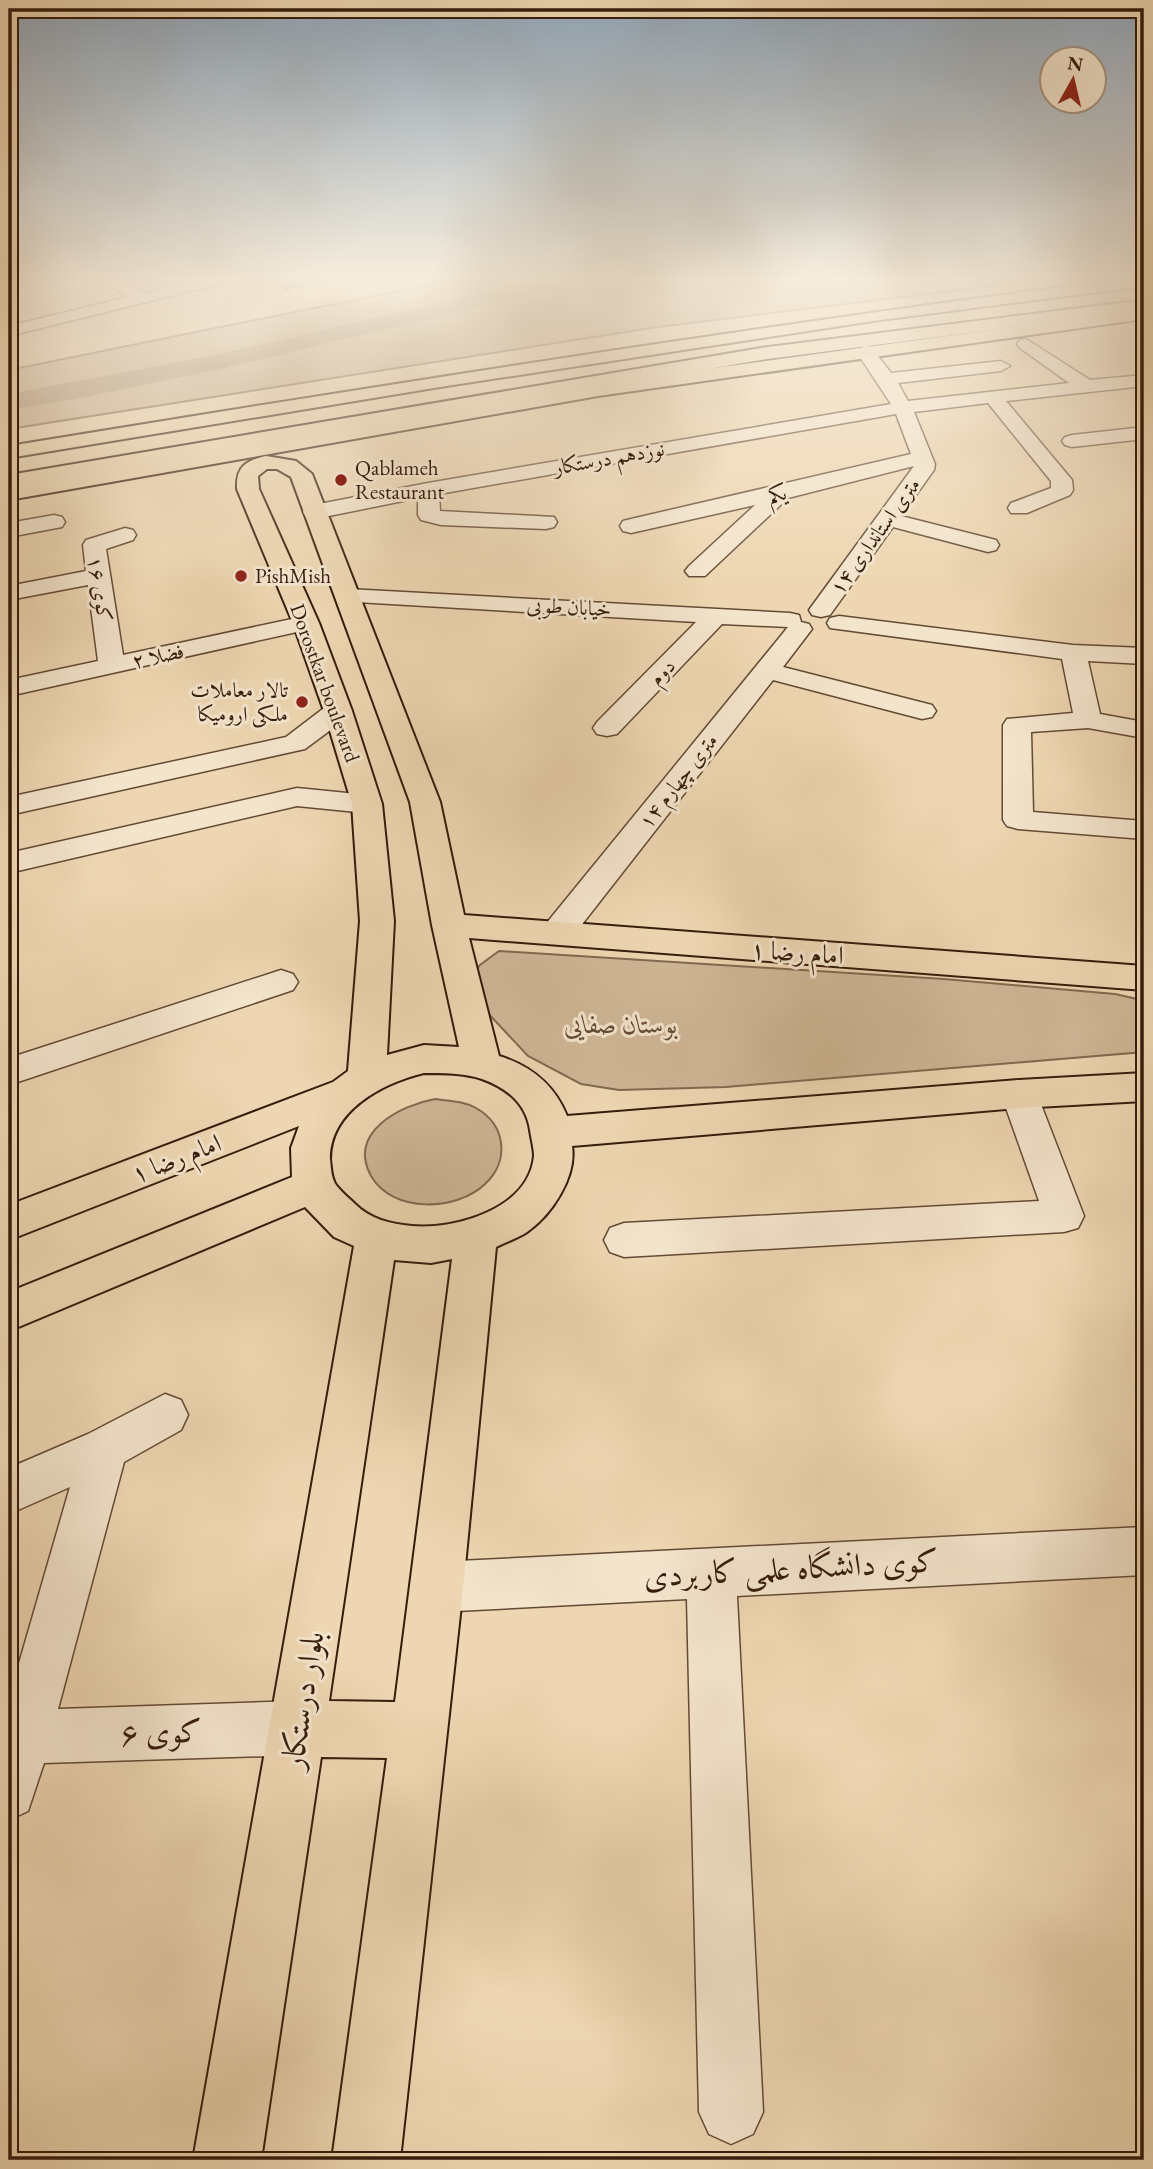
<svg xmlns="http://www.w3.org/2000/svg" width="1153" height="2169" font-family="'EB Garamond',Amiri,serif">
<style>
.green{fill:#ceb695;stroke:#826950;stroke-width:2}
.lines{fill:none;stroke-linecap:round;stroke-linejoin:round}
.river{fill:#af9779;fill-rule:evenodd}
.minor-casing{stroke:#644a34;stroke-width:3}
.major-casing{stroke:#361c0b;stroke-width:4}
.highway-casing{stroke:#361c0b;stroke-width:4}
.minor{fill:#f3e4cc;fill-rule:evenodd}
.major{fill:#edd6b1;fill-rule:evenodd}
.highway{fill:#edd6b1;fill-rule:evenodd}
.wall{fill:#806c53;stroke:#361c0b;stroke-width:2}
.shaded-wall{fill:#685844;stroke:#361c0b;stroke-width:2}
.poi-dot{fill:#8f2418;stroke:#f3e4cc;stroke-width:2.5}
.labels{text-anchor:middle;stroke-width:6;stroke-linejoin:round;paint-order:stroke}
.far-street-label{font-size:21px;fill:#361c0b;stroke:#f3e4cc}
.far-poi-label{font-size:21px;fill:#361c0b;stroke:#f3e4cc;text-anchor:start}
.street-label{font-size:26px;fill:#361c0b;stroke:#f3e4cc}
.park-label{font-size:26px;font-style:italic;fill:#644a34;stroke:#f3e4cc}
.near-street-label{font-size:32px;fill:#361c0b;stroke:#f3e4cc}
</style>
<rect width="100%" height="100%" fill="#edd6b1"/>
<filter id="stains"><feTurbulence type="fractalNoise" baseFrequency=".00286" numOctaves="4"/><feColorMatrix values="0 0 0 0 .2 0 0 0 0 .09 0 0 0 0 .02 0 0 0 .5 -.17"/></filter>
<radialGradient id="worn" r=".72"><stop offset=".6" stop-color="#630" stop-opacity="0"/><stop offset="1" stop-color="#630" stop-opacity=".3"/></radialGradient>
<g class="green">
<path d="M462 278H1060L658 327 9 429V370Z"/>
<path d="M499 951 944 979 1115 994 1137 999 1144 1007V1052L726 1087 619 1090 581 1084 528 1056 484 1009 470 978 480 965Z"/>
<path d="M435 1099C449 1101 464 1101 476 1108 506 1125 510 1161 485 1184 457 1211 393 1214 371 1176 347 1132 401 1105 435 1099Z"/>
</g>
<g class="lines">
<path class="river" d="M543 278H582L579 283 221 369 80 398 9 410V394L221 354Z"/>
<g class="minor-casing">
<g id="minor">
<path d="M33 278H67L59 283 24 286 22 283 24 280Z"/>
<path d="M97 278H116L145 293 207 278H233L231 281 9 336V326L128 297Z"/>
<path d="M1026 339 1090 380 1144 375V386L1006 401 1072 480 1073 490 1070 495 1027 513H1011L1008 508 1011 503 1051 488V481L988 403 914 412 935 464 934 470 901 516 996 540 999 545 996 550 988 552 893 527 830 615 821 617 812 615 809 610 914 466 788 498 705 576H689L685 571 689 566 755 505 631 533 623 531 620 526 623 521 631 519 911 454 896 414 439 494 440 511 554 517 557 522 554 527 546 529 441 525 421 520 418 515V498L314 519 306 517 303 512 306 507 314 505 428 483 891 404 856 351 865 346 871 347 891 373 1001 361 1010 366 1001 371 898 383 908 401 1069 383 1020 348 1017 344 1020 340Z"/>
<path d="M1144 427V439L1072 447 1065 445 1062 441 1065 437 1072 435Z"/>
<path d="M54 515 62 517 65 522 62 527 9 537V523Z"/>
<path d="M125 528 133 530 136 535 133 540 106 549 123 655 306 616 315 618 318 623 315 628 9 696V680L98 661 88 585 9 600V586L86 571 83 545 86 540Z"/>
<path d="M348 589 790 613 799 615 801 622 809 624 812 629 783 667 932 705 936 711 932 717 922 719 773 680 569 941 557 944 545 941 541 933 545 925 788 627 722 624 617 734 607 736 597 734 593 728 597 722 696 622 339 601 336 596 339 591Z"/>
<path d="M839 616 1073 645 1144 648V664L1088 661 1100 714 1144 722V738L1088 728 1031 732 1033 812 1144 821V839L1018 829 1007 826 1003 820V725L1007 719 1073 713 1062 659 830 628 827 623 830 618Z"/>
<path d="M338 703 348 705 352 711 348 717 305 749 9 815V797L286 737 328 705Z"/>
<path d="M297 788 367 795 377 798 382 804 377 810 367 813 297 806 9 873V853Z"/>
<path d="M281 970 293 974 298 982 293 990 9 1085V1058Z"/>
<path d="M1019 1080 1032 1084 1037 1094 1084 1216 1078 1228 1064 1232 624 1257 610 1252 604 1240 610 1228 624 1223 1039 1201 1001 1094 1006 1084Z"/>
<path d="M165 1394 181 1400 188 1415 181 1430 124 1462 58 1709 298 1701 317 1709 325 1728 317 1747 298 1755 44 1763 28 1811 9 1820V1698L70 1487 9 1514V1468L88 1434Z"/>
<path d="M1144 1527V1575L737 1596 763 2112 753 2134 731 2144 709 2134 699 2112 687 1599 437 1612 419 1605 412 1587 419 1569 437 1562Z"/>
</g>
</g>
<g class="major-casing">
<g id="major">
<path d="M1131 278H1144V286L880 320 440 387 9 458V446C382 385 756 326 1131 278Z"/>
<path d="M1144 309V319L598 396 9 500V486L598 384Z"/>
<path d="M266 456 296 461 312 474 440 802 464 915 1144 966V990L469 938 499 1056C531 1066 554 1084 567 1116L1019 1080 1144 1073V1101L1019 1108 572 1146C577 1176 552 1215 527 1232 518 1238 506 1242 496 1247L463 1587 400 2160H332L387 1758 321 1757 261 2160H193L354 1246 334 1237 305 1207 9 1331V1292L292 1177 291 1148 299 1126 9 1240V1205L333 1082 348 1071 360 921 352 804 324 711 293 623 237 489C236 466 246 461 266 456ZM267 469H277L291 477 410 802 432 925 459 1047 424 1045 387 1055 394 921 382 804 352 711 319 623 259 489 258 476ZM424 1073C443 1073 464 1073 482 1079 507 1088 526 1103 530 1130 531 1138 534 1148 534 1156 529 1209 455 1230 412 1226 390 1224 370 1219 355 1204 349 1198 341 1192 336 1185 331 1178 331 1167 330 1159 330 1110 383 1083 424 1073ZM452 1259 395 1702 329 1701 394 1260 431 1263Z"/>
</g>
</g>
<g class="highway-casing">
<path id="highway" d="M1144 300V310L761 360 9 489V475L761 348Z"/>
</g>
<use href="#minor" class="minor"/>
<use href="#major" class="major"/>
<use href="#highway" class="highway"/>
</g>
<path class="wall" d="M261 278H330L286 289Z"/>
<path class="shaded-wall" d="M284 278H330L286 289Z"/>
<linearGradient id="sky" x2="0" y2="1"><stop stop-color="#91a8bc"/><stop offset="0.48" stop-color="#f7eddc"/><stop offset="1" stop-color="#f7eddc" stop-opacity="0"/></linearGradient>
<rect width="1153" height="581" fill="url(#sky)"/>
<g class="poi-dot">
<circle cx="341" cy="480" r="7"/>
<circle cx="241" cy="576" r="7"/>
<circle cx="302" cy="702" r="7"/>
</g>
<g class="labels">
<g class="far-street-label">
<text transform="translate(609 458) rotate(-10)" y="7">نوزدهم درستکار</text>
<text transform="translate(777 494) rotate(-13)" y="7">یکم</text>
<text transform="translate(875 536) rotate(-54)" y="7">۱۴ متری استانداری</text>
<text transform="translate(100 589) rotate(81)" y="7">کوی ۱۶</text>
<text transform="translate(569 607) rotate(3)" y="7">خیابان طوبی</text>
<text transform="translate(158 656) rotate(-12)" y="7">فضلا ۲</text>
<text transform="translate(662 672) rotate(-46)" y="7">دوم</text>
<text transform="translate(325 683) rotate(70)" y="7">Dorostkar boulevard</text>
<text transform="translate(678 781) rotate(-52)" y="7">۱۴ متری چهارم</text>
</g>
<g class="far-poi-label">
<text x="355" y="475">Qablameh<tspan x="355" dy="24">Restaurant</tspan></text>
<text x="255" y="583">PishMish</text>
<text x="288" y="697" text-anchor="end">تالار معاملات<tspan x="288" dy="24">ملکی ارومیکا</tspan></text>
</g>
<g class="street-label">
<text transform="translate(797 952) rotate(4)" y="9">امام رضا ۱</text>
<text transform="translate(176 1158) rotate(-21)" y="9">امام رضا ۱</text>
</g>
<g class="park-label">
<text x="621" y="1033">بوستان صفایی</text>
</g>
<g class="near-street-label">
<text transform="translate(791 1568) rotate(-3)" y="11">کوی دانشگاه علمی کاربردی</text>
<text transform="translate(302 1700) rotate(-81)" y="11">بلوار درستکار</text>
<text transform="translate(161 1732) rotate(-2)" y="11">کوی ۶</text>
</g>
</g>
<rect width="1153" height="2169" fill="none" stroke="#edd6b1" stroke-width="35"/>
<rect x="10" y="10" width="1132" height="2148" fill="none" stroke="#361c0b" stroke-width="3.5"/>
<rect x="18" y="18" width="1118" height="2134" fill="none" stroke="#361c0b" stroke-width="2"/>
<g transform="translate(1073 80) rotate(8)"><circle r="33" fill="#f3e4cc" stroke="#a7947f" stroke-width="2"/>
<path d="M0-5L12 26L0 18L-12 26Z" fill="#8f2418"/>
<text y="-10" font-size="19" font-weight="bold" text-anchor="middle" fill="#361c0b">N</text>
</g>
<rect width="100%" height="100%" filter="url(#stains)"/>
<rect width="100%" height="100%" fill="url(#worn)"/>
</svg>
